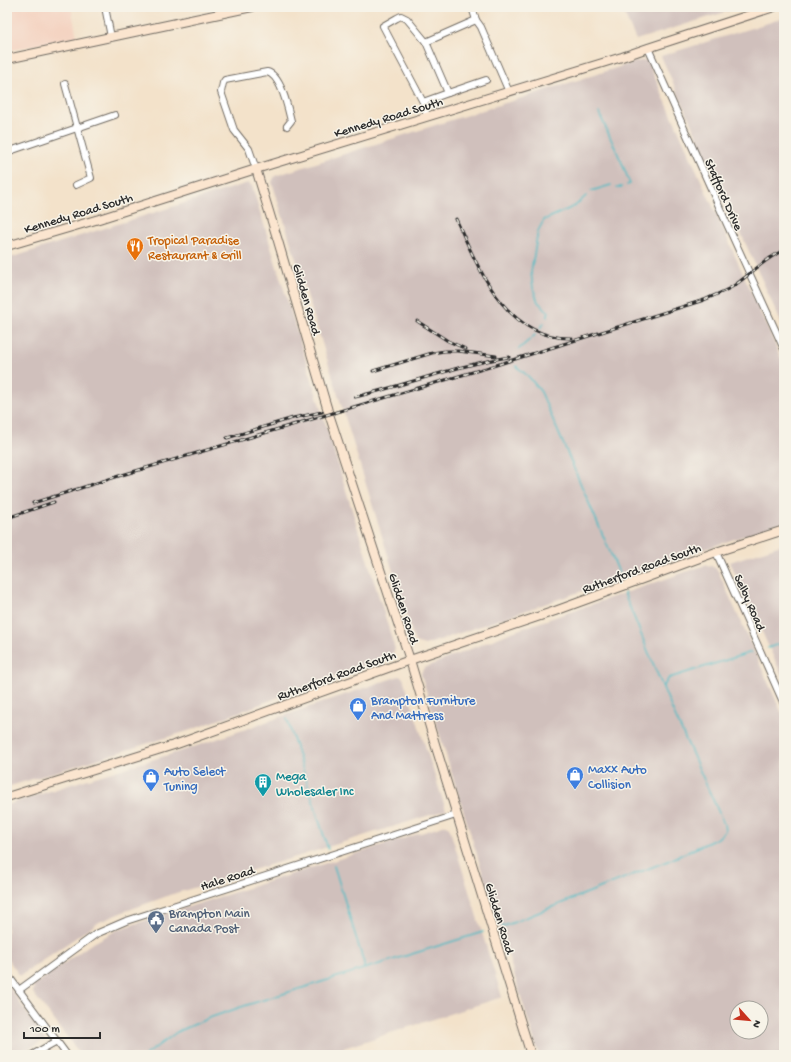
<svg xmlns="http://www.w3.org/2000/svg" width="791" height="1062" font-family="'Gochi Hand',sans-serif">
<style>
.built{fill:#f4d3c1}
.industrial{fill:#d0c0bc;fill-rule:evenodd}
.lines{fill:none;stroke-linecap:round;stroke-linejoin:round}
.stream{stroke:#4dbbc4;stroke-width:1.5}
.street-casing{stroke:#716b63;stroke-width:8}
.secondary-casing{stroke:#716b63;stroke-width:10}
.street{stroke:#fff;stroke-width:6}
.secondary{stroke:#fbe5cf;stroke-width:8}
.rail-casing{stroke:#2b2b2b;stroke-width:3}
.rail{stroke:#f7f3e8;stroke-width:1.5;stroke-dasharray:4.5;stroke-linecap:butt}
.labels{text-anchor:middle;stroke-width:3;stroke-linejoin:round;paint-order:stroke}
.street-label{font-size:13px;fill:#2b2b2b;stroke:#f7f3e8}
.food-label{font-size:13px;fill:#c56008;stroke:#f7f3e8;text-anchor:start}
.shop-label{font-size:13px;fill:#366cbe;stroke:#f7f3e8;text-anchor:start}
.culture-label{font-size:13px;fill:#0d838f;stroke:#f7f3e8;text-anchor:start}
.service-label{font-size:13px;fill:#4e5e75;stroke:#f7f3e8;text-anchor:start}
</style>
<rect width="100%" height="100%" fill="#f7f3e8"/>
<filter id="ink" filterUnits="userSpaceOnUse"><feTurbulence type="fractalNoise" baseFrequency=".025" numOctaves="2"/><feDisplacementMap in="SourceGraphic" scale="8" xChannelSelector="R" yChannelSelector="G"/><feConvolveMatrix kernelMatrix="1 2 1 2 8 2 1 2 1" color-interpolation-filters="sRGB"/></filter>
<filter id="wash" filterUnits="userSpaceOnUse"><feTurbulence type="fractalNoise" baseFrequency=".012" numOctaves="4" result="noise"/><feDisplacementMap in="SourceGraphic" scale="16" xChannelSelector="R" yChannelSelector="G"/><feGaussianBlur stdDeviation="0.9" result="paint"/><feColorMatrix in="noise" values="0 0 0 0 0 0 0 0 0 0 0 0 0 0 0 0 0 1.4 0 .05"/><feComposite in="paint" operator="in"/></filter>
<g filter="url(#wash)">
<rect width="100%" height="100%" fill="#f3e2ca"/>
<path class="built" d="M7 7H71L77 37 11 50 7 33Z"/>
<g class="industrial">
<path d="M621 7H741L636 40Z"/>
<path d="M784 18V329L661 56Z"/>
<path d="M647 60 784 365V522L425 645 415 642 272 182 275 176 635 62Z"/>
<path d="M248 183 252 186 395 649 392 655 191 730 7 787V259Z"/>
<path d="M784 544V680L730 562Z"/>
<path d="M706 565 711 566 715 568 718 571 784 718V1055H539L421 674 422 671 424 668 512 632ZM737 1008H761V1032H737Z"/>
<path d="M399 676 403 678 446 810 299 856 173 894 123 912 97 923 20 976 7 958V805L72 784 185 750Z"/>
<path d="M446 825 449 827 502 997 322 1055H81L33 993 34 985 88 946 119 929Z"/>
<path d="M7 984 45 1040 16 1055H7Z"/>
</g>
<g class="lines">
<g class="stream">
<path d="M599 113 622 163 630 184 627 185"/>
<path d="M617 187H622"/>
<path d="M591 191 611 185"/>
<path d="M547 317 549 312 538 302 533 288 531 272 538 231 544 220 553 216 575 206 586 196"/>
<path d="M540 328 544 323"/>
<path d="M519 349 535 335"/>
<path d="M516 366 529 377 541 392 620 575"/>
<path d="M768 648 784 642"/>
<path d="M663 687 669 678 752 652"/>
<path d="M287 719 328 849"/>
<path d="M334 866 364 963V968"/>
<path d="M502 927 670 860 718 838 725 831 724 824 671 707 624 593"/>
<path d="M145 1055 177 1032 209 1018 247 1005 483 932"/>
</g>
</g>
</g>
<g filter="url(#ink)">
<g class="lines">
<g class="street-casing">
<g id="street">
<path d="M105 7 111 37"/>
<path d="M472 7 476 20 481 27 509 92"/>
<path d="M426 42 476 20"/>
<path d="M648 48 726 222 784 349"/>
<path d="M65 84 91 178 76 185"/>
<path d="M423 102 448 93 486 80"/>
<path d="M427 116 423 102 383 26 397 18 401 16 407 19 426 42 448 93"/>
<path d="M7 152 115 115"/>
<path d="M256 169 249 149 234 130 221 92 223 83 225 80 267 72C281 75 288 108 291 121L287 126"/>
<path d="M716 552 784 704"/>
<path d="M7 974 67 1055"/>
<path d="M19 990 96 934 126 921 456 815"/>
<path d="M32 1055 57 1041"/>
</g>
</g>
<g class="secondary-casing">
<g id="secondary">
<path d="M7 59 252 7"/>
<path d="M256 169 278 241 328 411 410 660 435 744 531 1055"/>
<path d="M7 246 99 219 256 169 622 57 648 48 774 7"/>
<path d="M7 797 177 744 410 660 555 611 716 552 784 530"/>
</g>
</g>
<use href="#street" class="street"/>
<use href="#secondary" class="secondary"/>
<g class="rail-casing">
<g id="rail">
<path d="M456 219C479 269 506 340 572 338"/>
<path d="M417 321 448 341 466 349"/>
<path d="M373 371 432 353 445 351H458L496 356"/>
<path d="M355 397C407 385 457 365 509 357"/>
<path d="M227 438 293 418 322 412"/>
<path d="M33 503 122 475 493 366 704 300C713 296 723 292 732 287 750 275 764 259 784 250"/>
<path d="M7 518 54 502"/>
</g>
</g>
<use href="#rail" class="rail"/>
</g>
</g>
<defs>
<g id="restaurant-pin" transform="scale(0.9)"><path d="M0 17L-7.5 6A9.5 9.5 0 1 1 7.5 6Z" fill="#e8710a" stroke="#f7f3e8"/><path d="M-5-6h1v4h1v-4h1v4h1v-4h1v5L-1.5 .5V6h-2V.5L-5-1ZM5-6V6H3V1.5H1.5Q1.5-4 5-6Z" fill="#fff"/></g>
<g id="shop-pin" transform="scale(0.9)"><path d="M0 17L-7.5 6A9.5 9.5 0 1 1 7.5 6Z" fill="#3f7fe0" stroke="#f7f3e8"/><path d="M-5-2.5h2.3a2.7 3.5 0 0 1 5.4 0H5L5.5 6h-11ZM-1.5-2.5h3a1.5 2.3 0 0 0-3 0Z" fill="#fff"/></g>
<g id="building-pin" transform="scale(0.9)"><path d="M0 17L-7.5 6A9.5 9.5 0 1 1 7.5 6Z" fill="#0f9aa8" stroke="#f7f3e8"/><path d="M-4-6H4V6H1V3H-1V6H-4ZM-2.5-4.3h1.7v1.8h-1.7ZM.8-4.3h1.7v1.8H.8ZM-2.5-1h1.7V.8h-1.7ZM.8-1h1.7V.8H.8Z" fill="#fff"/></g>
<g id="civic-pin" transform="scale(0.9)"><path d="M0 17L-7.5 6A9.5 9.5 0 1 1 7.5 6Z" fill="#5c6f8a" stroke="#f7f3e8"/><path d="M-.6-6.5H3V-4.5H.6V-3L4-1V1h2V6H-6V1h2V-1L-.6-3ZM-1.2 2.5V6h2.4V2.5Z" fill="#fff"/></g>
</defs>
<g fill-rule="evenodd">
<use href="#restaurant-pin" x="135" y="246"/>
<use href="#shop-pin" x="358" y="706"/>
<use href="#shop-pin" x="575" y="775"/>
<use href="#shop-pin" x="151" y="777"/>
<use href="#building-pin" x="263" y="782"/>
<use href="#civic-pin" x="156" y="919"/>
</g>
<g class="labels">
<g class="street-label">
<text transform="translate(388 116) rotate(-17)" y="5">Kennedy Road South</text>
<text transform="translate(725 194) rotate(66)" y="5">Stafford Drive</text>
<text transform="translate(78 212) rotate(-17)" y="5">Kennedy Road South</text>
<text transform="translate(308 299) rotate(74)" y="5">Glidden Road</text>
<text transform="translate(641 567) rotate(-20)" y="5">Rutherford Road South</text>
<text transform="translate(751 602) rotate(66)" y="5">Selby Road</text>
<text transform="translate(405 608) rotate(72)" y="5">Glidden Road</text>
<text transform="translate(336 674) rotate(-20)" y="5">Rutherford Road South</text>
<text transform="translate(227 877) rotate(-18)" y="5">Hale Road</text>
<text transform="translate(501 918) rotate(73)" y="5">Glidden Road</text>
</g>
<g class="food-label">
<text x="148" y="244">Tropical Paradise<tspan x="148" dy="15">Restaurant &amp; Grill</tspan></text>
</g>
<g class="shop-label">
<text x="371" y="704">Brampton Furniture<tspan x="371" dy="15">And Mattress</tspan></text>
<text x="588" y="773">Maxx Auto<tspan x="588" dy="15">Collision</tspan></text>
<text x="164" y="775">Auto Select<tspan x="164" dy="15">Tuning</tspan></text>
</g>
<g class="culture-label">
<text x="276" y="780">Mega<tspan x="276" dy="15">Wholesaler Inc</tspan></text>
</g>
<g class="service-label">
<text x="169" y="917">Brampton Main<tspan x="169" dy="15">Canada Post</tspan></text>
</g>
</g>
<rect width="791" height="1062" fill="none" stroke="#f7f3e8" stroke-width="24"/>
<g transform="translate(749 1020) rotate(117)"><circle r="19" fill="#f7f3e8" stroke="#a5a39c"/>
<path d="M0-3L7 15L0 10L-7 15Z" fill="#c8321e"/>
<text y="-6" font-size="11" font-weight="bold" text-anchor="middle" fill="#2b2b2b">N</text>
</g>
<path d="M24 1032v6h76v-6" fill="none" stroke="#2b2b2b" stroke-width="2"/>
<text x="30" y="1032" font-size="12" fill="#2b2b2b" stroke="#f7f3e8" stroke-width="3" paint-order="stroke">100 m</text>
</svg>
